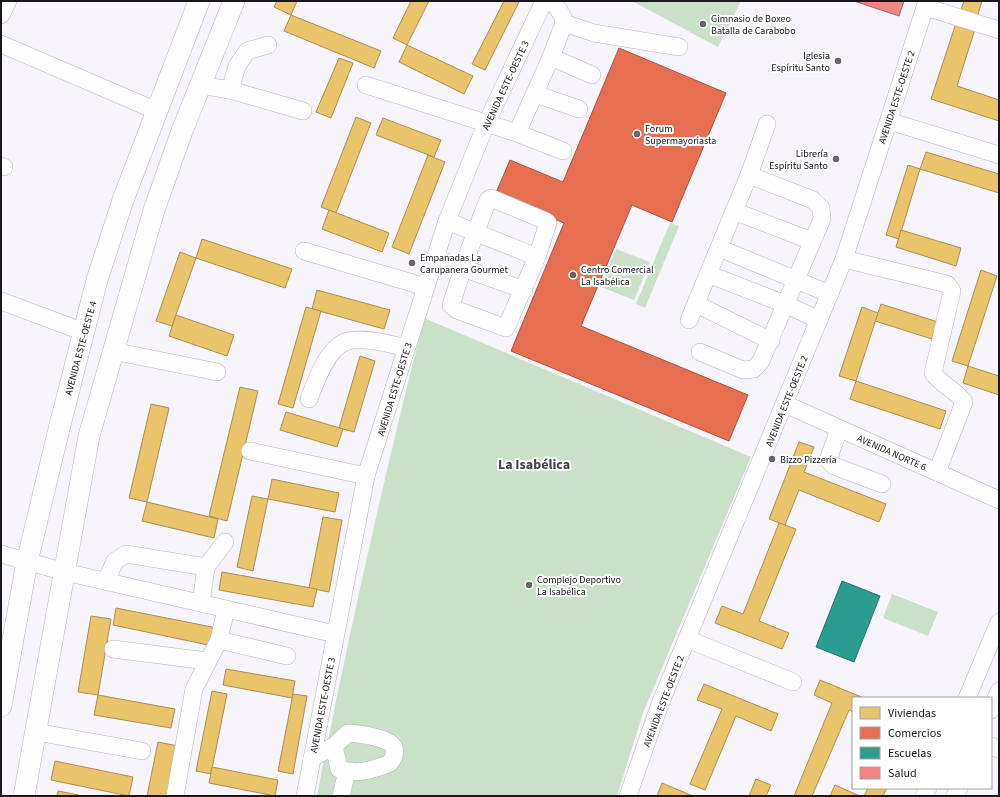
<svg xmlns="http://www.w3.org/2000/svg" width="1000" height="797" font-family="'Source Sans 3',sans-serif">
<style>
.green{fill:#cbe0c8}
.homes{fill:#e9c46a;stroke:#ab9052}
.shops{fill:#e76f51;stroke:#a95541}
.schools{fill:#2a9d8f;stroke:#25756c}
.health{fill:#f28482;stroke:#b16363}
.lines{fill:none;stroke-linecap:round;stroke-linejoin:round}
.minor-casing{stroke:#b9b6bc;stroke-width:18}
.major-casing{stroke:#b9b6bc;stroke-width:22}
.minor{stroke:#fefdff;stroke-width:17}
.major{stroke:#fefdff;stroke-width:21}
.poi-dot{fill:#67646a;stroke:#fff;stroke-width:1.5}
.labels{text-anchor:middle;stroke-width:4;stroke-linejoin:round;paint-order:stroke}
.poi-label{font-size:10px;fill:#19171b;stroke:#fff;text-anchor:start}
.street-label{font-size:10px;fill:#19171b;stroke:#fff}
.district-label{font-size:14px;font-weight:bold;fill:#453f4a;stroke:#fff}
</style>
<rect width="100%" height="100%" fill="#f8f4fc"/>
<g class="green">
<path d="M632 1H741L718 47Z"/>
<path d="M670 223 679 226 645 308 636 304Z"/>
<path d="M616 249 650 262 634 300 601 287Z"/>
<path d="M424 318 751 457 643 713 617 796H317C348 636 384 477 424 318Z"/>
<path d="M892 594 938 612 928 636 883 618Z"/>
</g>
<g class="homes">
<path d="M277 1H297L291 15 274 7Z"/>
<path d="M411 1H429L407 45 393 38Z"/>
<path d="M504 1 519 2 485 70 472 64Z"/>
<path d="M964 1H982L976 21 959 15Z"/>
<path d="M291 15 381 51 374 68 284 31Z"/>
<path d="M956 23 975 29 957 86 999 100V121L931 99Z"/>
<path d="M407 45 473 76 464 94 399 62Z"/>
<path d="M339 58 353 63 331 118 316 112Z"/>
<path d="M356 117 371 123 336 213 321 207Z"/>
<path d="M383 118 441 140 434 157 376 135Z"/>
<path d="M926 152 999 174V193L920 169Z"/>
<path d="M428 155 445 162 409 254 392 247Z"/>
<path d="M908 165 920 169 899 239 886 235Z"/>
<path d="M329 210 389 233 382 252 322 229Z"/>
<path d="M901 230 961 248 956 266 896 247Z"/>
<path d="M202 239 292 269 285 288 196 258Z"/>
<path d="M180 252 196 258 172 326 156 321Z"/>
<path d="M981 270 997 276 968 366 952 361Z"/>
<path d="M317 290 390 310 384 329 312 309Z"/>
<path d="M881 304 938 322 932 339 875 321Z"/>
<path d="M306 307 321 311 293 408 278 404Z"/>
<path d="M862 307 878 313 856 381 839 376Z"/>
<path d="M176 315 234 335 227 356 169 336Z"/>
<path d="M360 356 375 361 354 432 339 428Z"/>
<path d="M968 366 999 376V395L963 383Z"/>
<path d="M856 381 946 411 940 429 850 399Z"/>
<path d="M240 387 258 391 227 521 209 516Z"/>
<path d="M151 404 169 408 147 502 129 498Z"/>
<path d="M286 412 343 429 337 447 280 430Z"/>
<path d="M799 442 814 447 804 472 886 504 879 522 799 490 785 525 769 519Z"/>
<path d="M272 479 339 493 335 512 268 499Z"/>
<path d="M252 496 268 499 253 571 237 567Z"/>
<path d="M147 502 218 519 214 538 142 521Z"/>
<path d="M323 517 342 520 329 592 309 588Z"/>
<path d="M779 523 796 529 759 621 789 633 782 649 715 623 722 606 743 614Z"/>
<path d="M222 572 317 589 313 607 219 590Z"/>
<path d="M116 608 217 628 213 646 113 625Z"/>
<path d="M91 616 111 619 98 695 78 692Z"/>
<path d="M226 669 295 681 292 698 223 685Z"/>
<path d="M820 680 864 698H853V712L849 710 812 796H794L832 703 814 695Z"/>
<path d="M704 684 778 714 771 731 736 716 705 790 690 784 722 709 697 700Z"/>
<path d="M212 691 227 694 211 774 196 771Z"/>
<path d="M293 694 307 696 293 774 278 771Z"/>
<path d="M98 695 175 709 171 728 94 715Z"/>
<path d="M158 742 178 746 168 796H147Z"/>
<path d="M55 761 133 777 129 796 51 780Z"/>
<path d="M212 767 278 780 275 796 209 783Z"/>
<path d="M756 779 771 785 766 796H749Z"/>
<path d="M662 783 693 796H657Z"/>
<path d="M835 785 860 796H830Z"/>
<path d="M868 788H887L883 796H864Z"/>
<path d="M58 791 79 795V796H57Z"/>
</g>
<path class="shops" d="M619 48 726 93 672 222 632 205 581 326 748 395 729 441 511 351 564 223 495 195 510 160 563 182Z"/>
<path class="schools" d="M842 581 880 596 854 662 816 647Z"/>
<path class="health" d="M854 1H904L899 16Z"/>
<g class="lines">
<g class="minor-casing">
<g id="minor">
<path d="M925 7 999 30"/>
<path d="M1 15 8 1"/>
<path d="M564 23 594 33 679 47"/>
<path d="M1 44 157 111"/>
<path d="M551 57 592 75"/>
<path d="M200 85 230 90 303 111"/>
<path d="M366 85 517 133 563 151"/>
<path d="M230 90 237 66 247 51 268 45"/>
<path d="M535 94 579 109"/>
<path d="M889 121 999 155"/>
<path d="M517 133 551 57 564 23 563 17 553 1"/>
<path d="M1 166 4 167"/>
<path d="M749 175 767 124"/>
<path d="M734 211 812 241"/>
<path d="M447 221 537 257 506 328 457 310 451 305C462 270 474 235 488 200L491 198 546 221 548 223 537 257"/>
<path d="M719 248 830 294"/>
<path d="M304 251 426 287"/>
<path d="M435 258 524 290"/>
<path d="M844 259 947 284 952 291 933 373C941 385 956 390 964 402L937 472"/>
<path d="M708 274 785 304 819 320"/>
<path d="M1 301 84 332"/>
<path d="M696 304 771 341"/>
<path d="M689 320 749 175 813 200 821 208 822 219 761 361 754 369 743 370 700 352"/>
<path d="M113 351 217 372"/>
<path d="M309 399C315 383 327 349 345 342 360 336 391 344 406 348"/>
<path d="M785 404 999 500"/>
<path d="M839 429 828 460 834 466 882 484"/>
<path d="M250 451 366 476"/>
<path d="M1 554 65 572 335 634"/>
<path d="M106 581 115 561 126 554 206 567"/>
<path d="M201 603 206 567 225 542"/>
<path d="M226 609 219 640 287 656"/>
<path d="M687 639 793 682"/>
<path d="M113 649 207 661"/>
<path d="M967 698 999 622"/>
<path d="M991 710 999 691"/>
<path d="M36 732 142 751"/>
<path d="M991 746 999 749"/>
<path d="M312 758 334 746 348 733C358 734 391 737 394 748 396 754 393 759 390 763 373 770 357 775 339 769L334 746"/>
<path d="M175 796 194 689 219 640"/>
<path d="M305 796 366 476 447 221 486 124 544 1"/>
<path d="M341 796 347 771"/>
<path d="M628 796 660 704 844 259 927 1"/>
<path d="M924 796 928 788"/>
<path d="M955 796 959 788"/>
</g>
</g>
<g class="major-casing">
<g id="major">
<path d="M1 706 27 562 59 429 97 280 123 200 199 1"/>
<path d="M24 796 89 436 154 210 182 131 234 1"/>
</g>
</g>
<use href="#minor" class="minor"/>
<use href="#major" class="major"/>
</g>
<g class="poi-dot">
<circle cx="703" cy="24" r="4"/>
<circle cx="838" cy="61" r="4"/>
<circle cx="637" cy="134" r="4"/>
<circle cx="836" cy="159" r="4"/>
<circle cx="412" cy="263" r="4"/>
<circle cx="573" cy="275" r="4"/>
<circle cx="772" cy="459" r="4"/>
<circle cx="529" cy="585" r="4"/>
</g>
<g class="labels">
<g class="poi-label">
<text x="711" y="22">Gimnasio de Boxeo<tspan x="711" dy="12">Batalla de Carabobo</tspan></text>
<text x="830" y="59" text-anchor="end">Iglesia<tspan x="830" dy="12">Espíritu Santo</tspan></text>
<text x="645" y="132">Forum<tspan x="645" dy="12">Supermayoriasta</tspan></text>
<text x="828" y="157" text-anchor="end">Librería<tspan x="828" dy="12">Espíritu Santo</tspan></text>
<text x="420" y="261">Empanadas La<tspan x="420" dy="12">Carupanera Gourmet</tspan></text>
<text x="581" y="273">Centro Comercial<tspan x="581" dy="12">La Isabélica</tspan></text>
<text x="780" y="463">Bizzo Pizzería</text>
<text x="537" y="583">Complejo Deportivo<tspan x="537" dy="12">La Isabélica</tspan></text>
</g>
<g class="street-label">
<text transform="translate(505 85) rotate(-65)" y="4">AVENIDA ESTE-OESTE 3</text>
<text transform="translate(896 97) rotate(-72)" y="4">AVENIDA ESTE-OESTE 2</text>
<text transform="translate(80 348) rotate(-75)" y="4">AVENIDA ESTE-OESTE 4</text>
<text transform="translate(394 389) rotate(-73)" y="4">AVENIDA ESTE-OESTE 3</text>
<text transform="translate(786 401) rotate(-68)" y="4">AVENIDA ESTE-OESTE 2</text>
<text transform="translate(892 452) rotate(24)" y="4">AVENIDA NORTE 6</text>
<text transform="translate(663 701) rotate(-69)" y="4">AVENIDA ESTE-OESTE 2</text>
<text transform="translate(322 705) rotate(-79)" y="4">AVENIDA ESTE-OESTE 3</text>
</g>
<g class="district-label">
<text x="534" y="469">La Isabélica</text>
</g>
</g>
<rect width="1000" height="797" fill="none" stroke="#19171b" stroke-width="4"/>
<rect x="852" y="697" width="140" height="92" fill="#ffffff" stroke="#a3a2a4"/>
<rect x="860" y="707" width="20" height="12" fill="#e9c46a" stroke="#a3a2a4"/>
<text x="888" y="717" font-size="12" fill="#19171b">Viviendas</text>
<rect x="860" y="727" width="20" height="12" fill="#e76f51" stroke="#a3a2a4"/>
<text x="888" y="737" font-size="12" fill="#19171b">Comercios</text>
<rect x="860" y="747" width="20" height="12" fill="#2a9d8f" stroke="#a3a2a4"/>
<text x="888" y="757" font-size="12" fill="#19171b">Escuelas</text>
<rect x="860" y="767" width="20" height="12" fill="#f28482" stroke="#a3a2a4"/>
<text x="888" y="777" font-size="12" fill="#19171b">Salud</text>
</svg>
